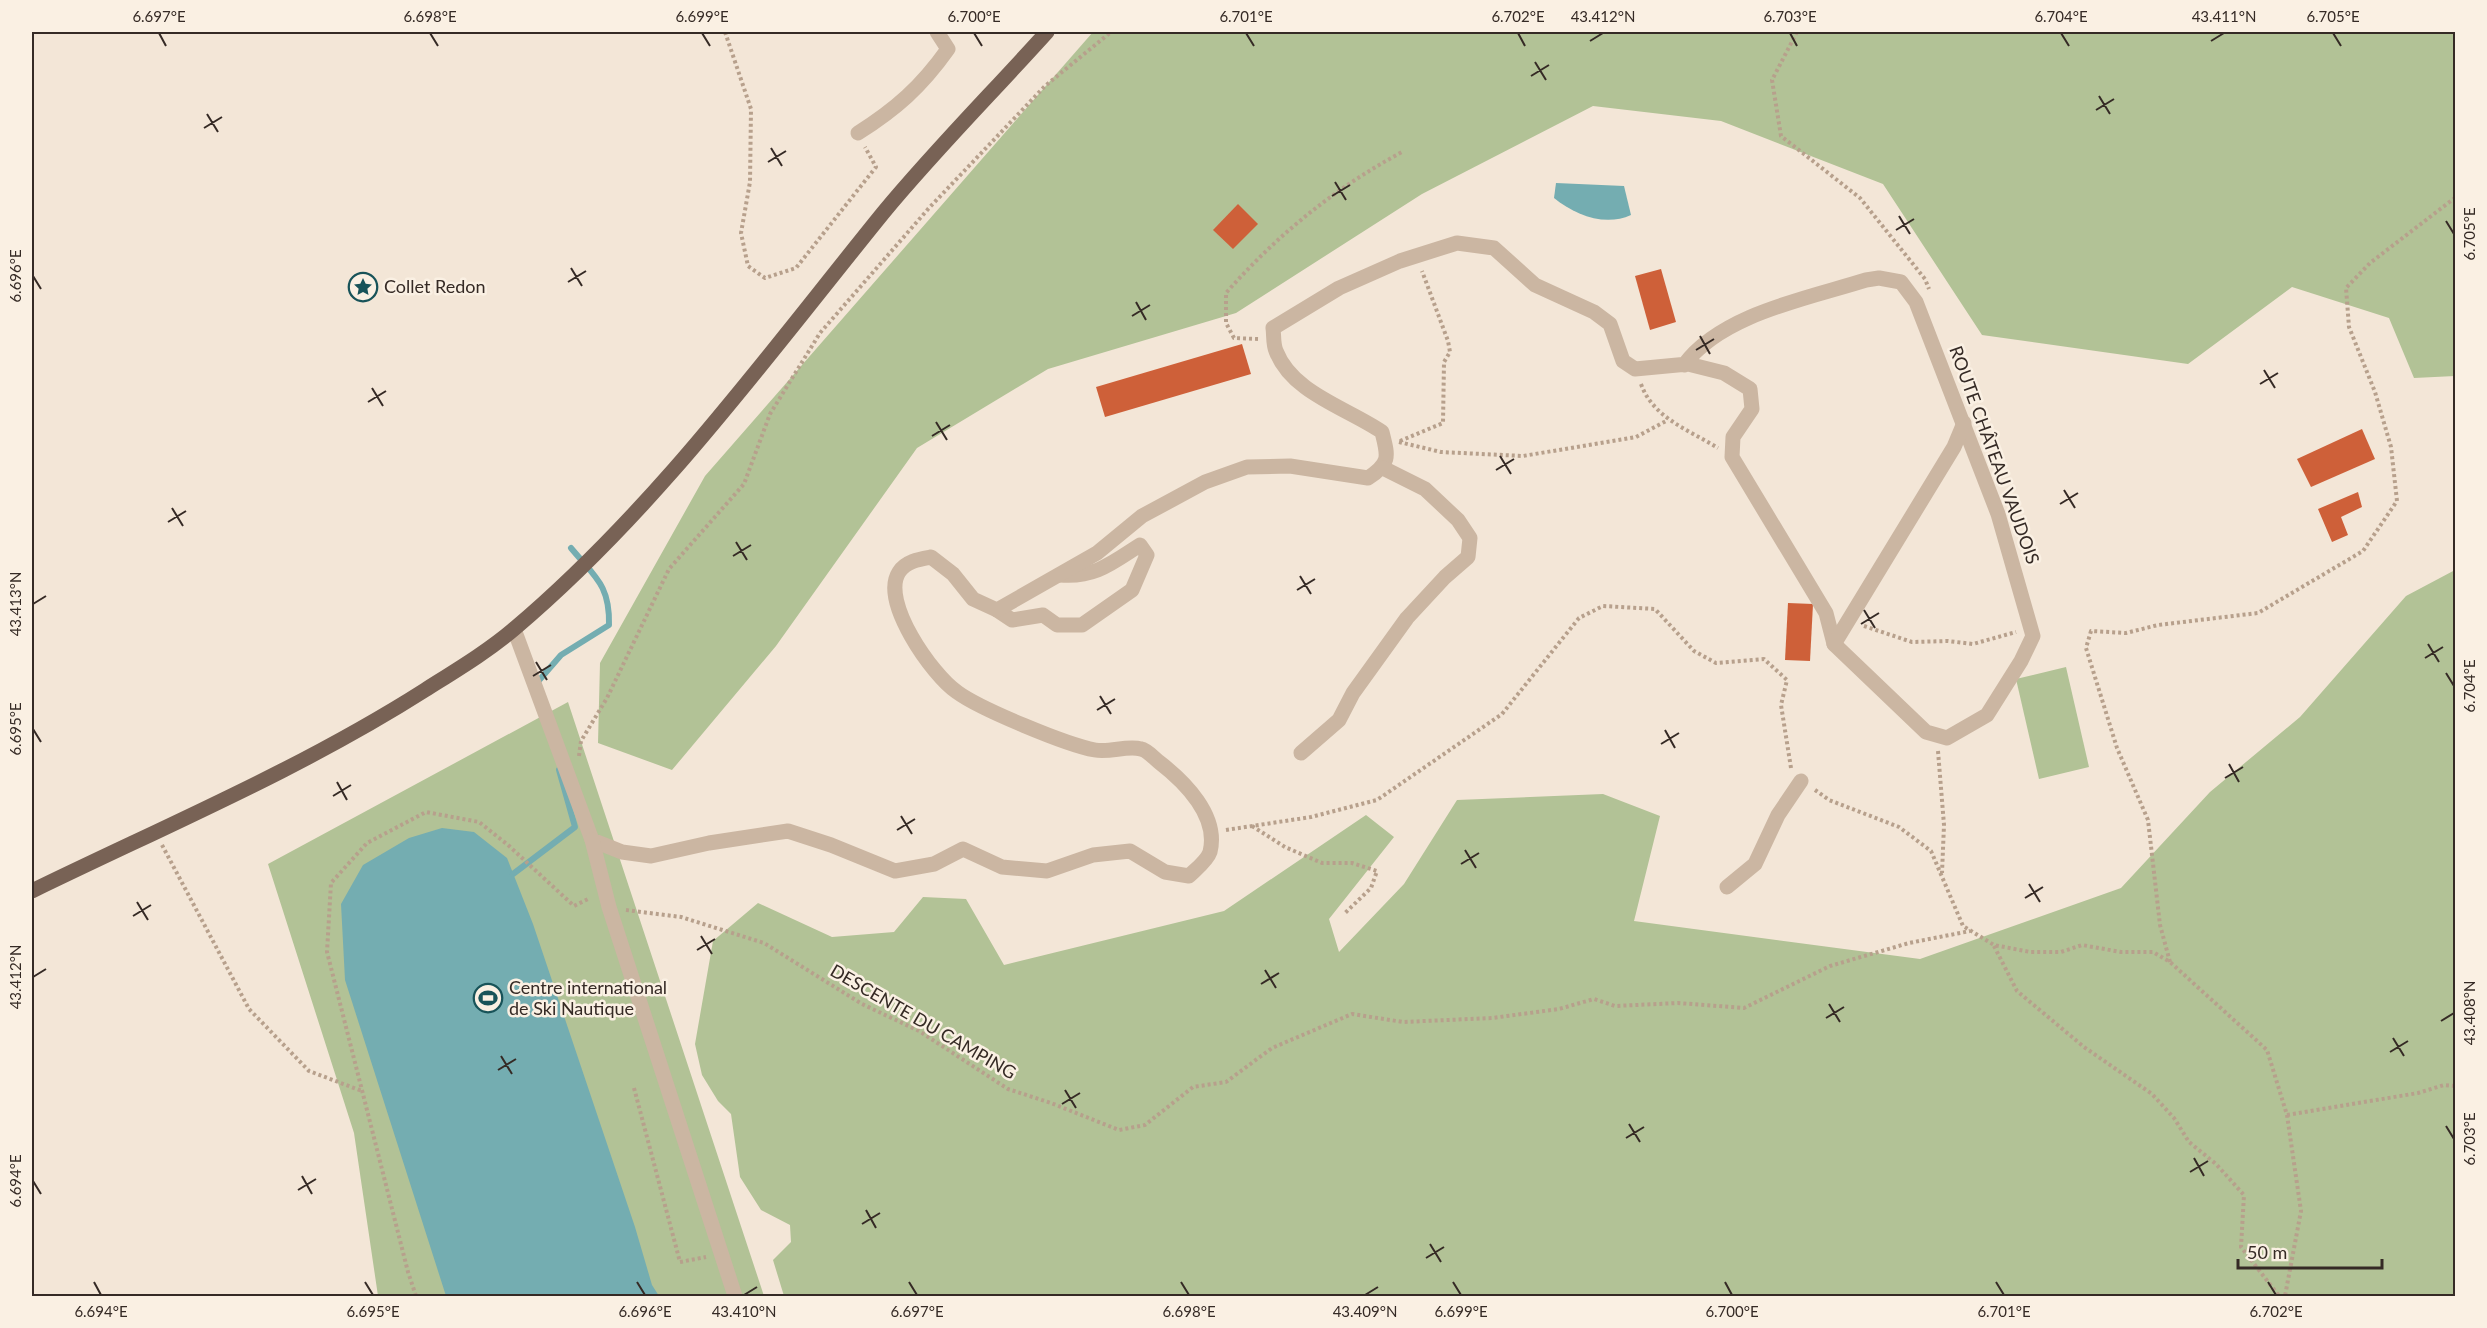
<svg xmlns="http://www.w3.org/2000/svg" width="2487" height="1328" font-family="Lato,sans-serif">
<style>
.green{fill:#b2c296}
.water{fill:#74adb1}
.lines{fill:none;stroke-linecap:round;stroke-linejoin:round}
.stream{stroke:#74adb1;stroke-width:6}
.building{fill:#ce6039}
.path{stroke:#b7a08c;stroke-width:4;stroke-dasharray:3 3;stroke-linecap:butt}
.minor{stroke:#cbb6a2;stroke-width:15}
.major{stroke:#786255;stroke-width:15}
.ticks{fill:none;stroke:#352a25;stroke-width:2}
.labels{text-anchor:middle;stroke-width:5;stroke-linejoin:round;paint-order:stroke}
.poi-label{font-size:18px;fill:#352a25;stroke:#faf0e3;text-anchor:start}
.street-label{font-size:18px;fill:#352a25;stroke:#faf0e3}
.neatline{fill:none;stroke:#352a25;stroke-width:2}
.ticks-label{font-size:15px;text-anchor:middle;fill:#352a25}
</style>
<rect width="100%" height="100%" fill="#f3e6d7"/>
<g class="green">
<path d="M1093 32H2455V376L2414 378 2389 318 2292 287 2188 364 1982 335 1883 184 1721 121 1593 106 1422 194 1236 313 1048 369 917 448 776 646 672 770 598 743 600 663 705 476Z"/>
<path d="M2455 570V1296H784L773 1260 791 1242 790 1225 761 1210 740 1177 731 1114 718 1101 702 1075 695 1044 713 941 758 903 832 937 894 932 923 897 966 899 1004 965 1224 911 1366 815 1394 837 1329 919 1339 952 1404 884 1457 800 1603 794 1660 816 1634 921 1920 959 2121 888 2210 792 2300 717 2406 596Z"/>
<path d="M2066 667 2089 767 2039 779 2016 679Z"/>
<path d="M568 702 764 1296H378L354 1133 268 864Z"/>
</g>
<g class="water">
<path d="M1556 183 1624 186 1631 215C1605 227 1575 215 1554 198Z"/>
<path d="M442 828 474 832 507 858 533 924 635 1227 652 1285 659 1296H446L345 980 341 904 363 865 409 838Z"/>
</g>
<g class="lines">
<g class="stream">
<path d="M535 685 561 655 609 625C610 585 595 577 571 548"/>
<path d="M513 874 575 827 559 770"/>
</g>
</g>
<g class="building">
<path d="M1238 204 1258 224 1233 249 1213 230Z"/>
<path d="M1661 269 1676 322 1650 330 1635 276Z"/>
<path d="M362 289 363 298 353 299 351 291Z"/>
<path d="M1242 344 1251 374 1105 417 1096 387Z"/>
<path d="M2362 429 2375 459 2311 487 2297 459Z"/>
<path d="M2358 492 2362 507 2341 517 2348 535 2332 542 2318 509Z"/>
<path d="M1788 603 1813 604 1810 661 1785 660Z"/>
</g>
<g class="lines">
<g class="path">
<path d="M725 32 751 109 750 182 741 233 748 266 765 278 796 268 876 167 865 147"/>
<path d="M1797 32 1772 80 1781 136 1860 198 1925 279 1929 289"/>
<path d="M1258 339 1234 338 1226 323V293C1277 235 1335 188 1402 152"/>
<path d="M1641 384C1653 418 1689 430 1718 448"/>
<path d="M1400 441 1443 423 1444 362 1450 352 1448 341 1422 271"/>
<path d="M1399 442 1441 452 1523 456 1636 437 1668 420"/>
<path d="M1864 626 1912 642 1948 641 1973 644 2016 632"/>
<path d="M1938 751 1944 825 1942 873"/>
<path d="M579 756 581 741 607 698 669 569 744 484 770 414 820 333 929 208 1045 86 1111 32"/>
<path d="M1815 790 1829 800 1899 827 1931 851 1963 926 1994 945 2030 952H2061L2082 945 2121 952H2153L2170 962 2267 1050 2287 1115 2301 1211 2285 1296"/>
<path d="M1252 826 1285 847 1322 863H1352L1377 871 1371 888 1344 914"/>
<path d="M1226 830 1311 817 1377 800 1502 714 1579 618 1603 606 1655 609 1694 651 1716 663 1764 659 1787 680 1781 705 1791 768"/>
<path d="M162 845 249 1009 309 1071 362 1091"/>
<path d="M626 910 681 917 764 943 862 1004 919 1031 1008 1089 1051 1103 1119 1130 1145 1125 1193 1087 1226 1082 1272 1048 1352 1014 1403 1022 1492 1018 1559 1009 1594 999 1615 1006 1678 1003 1744 1008 1830 966 1909 943 1970 931"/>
<path d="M1994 946 2017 991 2084 1047 2152 1094 2174 1118 2189 1142 2216 1164 2244 1195 2241 1247 2279 1296"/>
<path d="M2170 962 2160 925 2148 820 2117 748 2086 648 2091 631 2126 633 2158 625 2258 613 2363 551 2397 501 2391 447 2375 392 2349 327 2346 288 2370 263 2456 197"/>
<path d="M634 1088 680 1262 706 1257"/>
<path d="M2287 1115 2418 1093 2444 1085 2456 1086"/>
<path d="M416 1296 408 1272 327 952 331 883 367 843 426 812 479 822 508 845 574 906 590 898"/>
</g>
<g class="minor">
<path d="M858 133C896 109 921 87 948 49L937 32"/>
<path d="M997 610 1012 620 1043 615 1057 625H1082L1132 590 1147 555 1140 545C1112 563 1095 578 1060 575"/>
<path d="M514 629 592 840 622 852 651 856 709 843 788 831 831 845 895 871 934 864 963 849 1002 867 1047 871 1093 855 1130 851 1165 872 1189 876C1195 870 1207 861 1210 852 1219 816 1185 782 1159 762 1154 758 1147 750 1141 749 1127 745 1110 753 1095 750 1067 745 980 709 957 692 932 675 880 601 899 572 906 561 920 559 931 557L953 574 973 599 997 610 1097 553 1142 516 1205 482 1247 467 1290 466 1368 478C1391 463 1388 456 1382 432 1347 408 1292 393 1276 351 1273 344 1274 335 1273 328L1339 288 1400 261 1457 243 1494 248 1535 285 1594 312 1610 324 1623 361 1635 369 1688 364 1724 373 1750 389 1752 409 1733 437 1732 457 1826 613 1834 644 1926 732 1947 738 1987 715 2021 661 2033 636 1998 514 1916 302 1901 282 1879 278 1866 280C1809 298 1721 314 1684 365"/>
<path d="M1834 644 1954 447 1964 423"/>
<path d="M1301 753 1339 720 1353 693 1407 618 1445 577 1468 557 1470 538 1458 520 1425 489 1383 468"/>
<path d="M592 840 609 907 735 1296"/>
<path d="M1727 887 1755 864 1778 815 1801 781"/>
</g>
<path class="major" d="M32 891C163 827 301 769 425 690 455 671 487 652 514 629 656 509 767 356 883 213 935 150 993 92 1047 32"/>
</g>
<path class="ticks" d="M159 33 166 46M430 33 438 46M702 33 710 46M974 33 982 46M1246 33 1254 46M1518 33 1525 46M1790 33 1797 46M2061 33 2069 46M2333 33 2341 46M1590 41 1603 33M2211 41 2224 33M1535 62 1546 80M1531 76 1549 65M2099 96 2110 114M2096 110 2114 99M207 114 218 132M204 128 222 117M771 148 782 166M768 162 786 151M1335 182 1346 200M1332 196 1350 185M1899 216 1910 234M2446 221 2454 234M1896 230 1914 219M571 268 582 286M33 276 41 289M568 282 586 271M1136 302 1146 320M1132 316 1150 305M1700 336 1710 354M1696 350 1714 339M2264 370 2275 388M2260 384 2278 373M372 388 383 406M368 402 386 391M936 422 947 440M932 436 950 425M1500 456 1511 474M1496 470 1514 459M2064 490 2075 508M2060 504 2078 493M172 508 183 526M168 522 186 511M736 542 747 560M733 556 751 545M1300 576 1311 594M1297 590 1315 579M33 604 46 596M1864 610 1875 628M1861 624 1879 613M2428 644 2439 662M2425 658 2443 647M536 662 547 680M2446 673 2454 686M533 676 551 665M1100 696 1111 714M1097 710 1115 699M33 729 41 742M1665 730 1675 748M1661 744 1679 733M2229 764 2239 782M2225 778 2243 767M337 782 347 800M333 796 351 785M901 816 912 834M897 830 915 819M1465 850 1476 868M1461 864 1479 853M2029 884 2040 902M2025 898 2043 887M137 902 148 920M133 916 151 905M701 936 712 954M697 950 715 939M1265 970 1276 988M33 977 46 969M1261 984 1279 973M1829 1004 1840 1022M1826 1018 1844 1007M2441 1021 2454 1013M2393 1038 2404 1056M2390 1052 2408 1041M501 1056 512 1074M498 1070 516 1059M1065 1090 1076 1108M1062 1104 1080 1093M1629 1124 1640 1142M2446 1126 2454 1139M1626 1138 1644 1127M2194 1158 2204 1176M2190 1172 2208 1161M302 1176 312 1194M33 1181 41 1194M298 1190 316 1179M866 1210 876 1228M862 1224 880 1213M1430 1244 1441 1262M1426 1258 1444 1247M94 1282 101 1295M365 1282 373 1295M637 1282 645 1295M909 1282 917 1295M1181 1282 1189 1295M1453 1282 1461 1295M1725 1282 1732 1295M1996 1282 2004 1295M2268 1282 2276 1295M744 1295 757 1287M1365 1295 1378 1287"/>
<defs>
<g id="sight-ring" transform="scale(1.5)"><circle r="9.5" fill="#faf0e3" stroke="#185359" stroke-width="1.5"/><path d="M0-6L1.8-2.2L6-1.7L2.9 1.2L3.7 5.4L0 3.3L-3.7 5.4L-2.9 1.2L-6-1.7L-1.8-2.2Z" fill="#185359"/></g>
<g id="stadium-ring" transform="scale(1.5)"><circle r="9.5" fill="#faf0e3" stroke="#185359" stroke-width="1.5"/><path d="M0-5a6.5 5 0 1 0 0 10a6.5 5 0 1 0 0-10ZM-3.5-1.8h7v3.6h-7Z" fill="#185359"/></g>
</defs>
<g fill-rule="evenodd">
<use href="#sight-ring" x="363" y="287"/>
<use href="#stadium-ring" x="488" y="998"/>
</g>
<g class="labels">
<g class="poi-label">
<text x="384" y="293">Collet Redon</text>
<text x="509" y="994">Centre international<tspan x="509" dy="21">de Ski Nautique</tspan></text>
</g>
<g class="street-label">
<text transform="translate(1994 455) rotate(70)" y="6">ROUTE CHÂTEAU VAUDOIS</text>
<text transform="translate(923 1022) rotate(30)" y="6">DESCENTE DU CAMPING</text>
</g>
</g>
<rect width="2487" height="1328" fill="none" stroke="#faf0e3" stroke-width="66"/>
<path d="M2238 1259v9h144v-9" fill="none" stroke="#352a25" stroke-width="3"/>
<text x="2247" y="1259" font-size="18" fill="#352a25" stroke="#faf0e3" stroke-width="4.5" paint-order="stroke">50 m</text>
<rect x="33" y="33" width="2421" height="1262" class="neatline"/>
<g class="ticks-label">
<text x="159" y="22">6.697°E</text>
<text x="430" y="22">6.698°E</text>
<text x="702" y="22">6.699°E</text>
<text x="974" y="22">6.700°E</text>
<text x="1246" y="22">6.701°E</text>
<text x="1518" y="22">6.702°E</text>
<text x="1603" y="22">43.412°N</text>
<text x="1790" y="22">6.703°E</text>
<text x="2061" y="22">6.704°E</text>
<text x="2224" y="22">43.411°N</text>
<text x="2333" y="22">6.705°E</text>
<text transform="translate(2470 234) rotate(-90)" y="5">6.705°E</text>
<text transform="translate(16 276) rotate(-90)" y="5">6.696°E</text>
<text transform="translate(16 604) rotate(-90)" y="5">43.413°N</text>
<text transform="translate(2470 686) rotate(-90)" y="5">6.704°E</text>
<text transform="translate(16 729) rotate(-90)" y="5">6.695°E</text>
<text transform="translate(16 977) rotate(-90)" y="5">43.412°N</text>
<text transform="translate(2470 1013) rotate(-90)" y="5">43.408°N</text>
<text transform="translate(2470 1139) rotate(-90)" y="5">6.703°E</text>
<text transform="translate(16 1181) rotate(-90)" y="5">6.694°E</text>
<text x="101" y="1317">6.694°E</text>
<text x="373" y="1317">6.695°E</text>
<text x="645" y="1317">6.696°E</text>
<text x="744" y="1317">43.410°N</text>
<text x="917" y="1317">6.697°E</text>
<text x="1189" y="1317">6.698°E</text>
<text x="1365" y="1317">43.409°N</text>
<text x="1461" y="1317">6.699°E</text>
<text x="1732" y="1317">6.700°E</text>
<text x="2004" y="1317">6.701°E</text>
<text x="2276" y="1317">6.702°E</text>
</g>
</svg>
